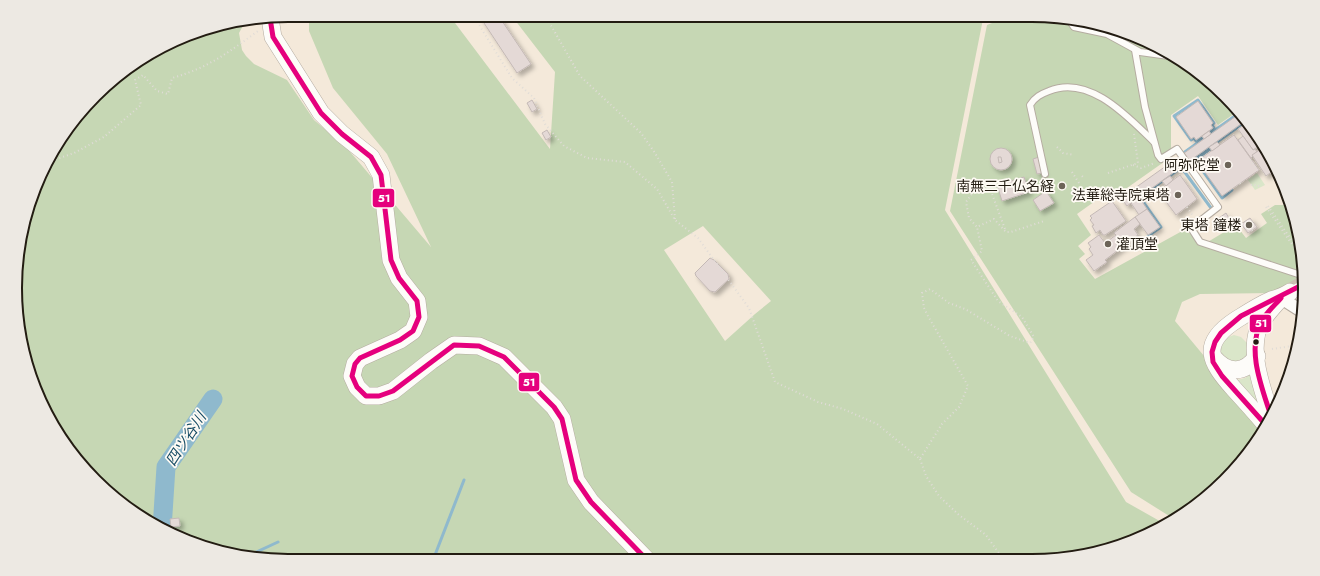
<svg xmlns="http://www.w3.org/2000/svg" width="1320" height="576" font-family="Jost,'Noto Sans JP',sans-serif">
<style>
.green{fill:#dae6c9}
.forest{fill:#c6d7b4;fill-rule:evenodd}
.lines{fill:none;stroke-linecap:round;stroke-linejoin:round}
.stream{stroke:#8fb9cd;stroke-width:3}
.river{stroke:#8fb9cd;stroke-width:19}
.building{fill:#e4d9d6;stroke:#c4b9b6;filter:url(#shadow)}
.secondary-tunnel{stroke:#cac0b2;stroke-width:17;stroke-dasharray:17 8;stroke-linecap:butt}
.lane-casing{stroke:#b5aca1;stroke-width:8}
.street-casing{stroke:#b5aca1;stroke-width:14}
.secondary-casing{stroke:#b5aca1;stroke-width:18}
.path{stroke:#e0dcd7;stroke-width:2;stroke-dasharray:1 3;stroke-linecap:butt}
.lane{stroke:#fdfcf9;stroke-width:6}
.street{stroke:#fdfcf9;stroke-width:12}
.secondary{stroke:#fdfcf9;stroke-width:17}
.bus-1-casing{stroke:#fffbf5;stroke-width:8}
.bus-1{stroke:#e5007d;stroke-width:5}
.poi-dot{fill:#6c6458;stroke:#fffbf5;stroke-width:1.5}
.bus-dot{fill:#231c12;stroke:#fffbf5;stroke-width:1.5}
.labels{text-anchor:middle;stroke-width:3.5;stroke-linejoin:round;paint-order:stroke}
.poi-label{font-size:14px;fill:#231c12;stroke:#fffbf5;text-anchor:end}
.water-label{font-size:15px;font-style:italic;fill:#194d66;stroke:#fffbf5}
.rim{fill:none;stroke:#231c12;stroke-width:2}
.line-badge{stroke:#fffbf5;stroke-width:1.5}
.badge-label{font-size:11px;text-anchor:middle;font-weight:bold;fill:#fff}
</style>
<defs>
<filter id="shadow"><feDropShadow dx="3.5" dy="3.5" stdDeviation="2" flood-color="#0004"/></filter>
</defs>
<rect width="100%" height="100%" fill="#f4e9da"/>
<g class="green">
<path d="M1257 173 1265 185 1255 190 1248 180Z"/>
<path d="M1234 335 1241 337 1247 343 1248 358 1235 366 1219 351C1221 342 1224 338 1234 335Z"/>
<path d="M1252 373 1264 409 1233 381 1245 378Z"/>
</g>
<g class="forest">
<path d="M309 15H449L550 149 555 72 511 15H992L983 19 945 210 1126 502 1165 524 1137 540 1068 559 288 561 200 546 152 525 108 493 51 424 30 376 17 324 20 235 51 152 108 83 152 51 200 30 245 22 239 33 242 50 246 56 254 64 287 80 314 120 346 147 431 247 387 154 333 88 309 31ZM703 226 771 301 755 314 725 341 664 250Z"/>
<path d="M1012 15H1032L1120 30 1169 52 1212 83 1238 111 1218 125 1198 96 1171 115V157L1117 195 1112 189 1077 214 1091 235 1078 246 1085 254 1079 259 1095 279 1184 230 1206 243 1236 225 1246 238 1267 223 1261 214 1275 205H1284L1290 201C1302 234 1304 268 1303 303L1289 286 1272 293 1200 294 1182 302 1175 321 1263 427 1249 454 1198 504 1174 519 1131 492 950 211 987 25Z"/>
</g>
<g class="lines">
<g class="stream">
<path d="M1210 149 1195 160 1222 198 1232 190"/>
<path d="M1184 171 1211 208"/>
<path d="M1148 236 1161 227 1140 197 1245 122 1239 113 1211 133 1210 131 1214 128 1212 125 1214 123 1198 100 1174 116 1191 140 1194 138 1196 141 1201 138 1203 139 1182 154"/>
<path d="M250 555 278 542"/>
<path d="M437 561 435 555 464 480"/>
</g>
<path class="river" d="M162 529 166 467 213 399"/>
</g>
<g class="building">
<path d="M482 15H498L531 64 517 73 480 17Z"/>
<path d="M1128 33 1133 35 1131 39 1126 37Z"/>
<path d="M532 100 537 109 532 112 527 103Z"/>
<path d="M1198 101 1213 123 1211 125 1213 128 1196 140 1194 137 1191 139 1176 117Z"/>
<path d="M1239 114 1245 121 1127 206 1121 198Z"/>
<path d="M1248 122 1262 144 1253 150 1238 129Z"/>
<path d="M547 130 551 137 546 140 542 133Z"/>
<path d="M1209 131 1211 134 1204 139 1202 136Z"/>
<path d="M1234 135 1259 170 1222 196 1197 161Z"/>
<path d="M1243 136 1253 150 1255 149 1257 152 1251 158 1238 140Z"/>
<path d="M1217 142 1220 145 1212 151 1209 147Z"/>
<path d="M1264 147 1277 168 1266 176 1252 155Z"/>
<circle cx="1001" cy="159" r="11"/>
<path d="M998 157H1001L1002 162 999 163Z"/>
<path d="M1039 157 1043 173 1037 174 1033 159Z"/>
<path d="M1180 175 1197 199 1176 215 1158 191Z"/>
<path d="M1170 176 1173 180 1166 186 1162 181Z"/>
<path d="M1024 177 1029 192 1002 201 997 185Z"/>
<path d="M1046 191 1054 203 1040 211 1033 200Z"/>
<path d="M1139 197 1147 209 1139 215 1131 203Z"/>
<path d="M1112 201 1126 221 1105 235H1103L1100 230 1096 233 1092 226 1094 225 1090 220 1092 218 1090 216Z"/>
<path d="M1147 209 1160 227 1148 235 1135 217Z"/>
<path d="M1226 213 1230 220 1224 224 1219 218Z"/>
<path d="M1135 217 1140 224 1134 229 1138 235 1105 260 1107 262 1094 271 1086 260 1093 255 1089 249 1091 247 1088 243 1099 235 1105 243 1116 235 1114 233Z"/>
<path d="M1250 218 1257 227 1248 233 1241 224Z"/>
<path d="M710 258 714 260 728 274 729 279 715 292 710 291 696 276 695 273Z"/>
<path d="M179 518 180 526 171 527 170 519Z"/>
</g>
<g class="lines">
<path class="secondary-tunnel" d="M1290 292 1304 284"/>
<g class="lane-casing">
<g id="lane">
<path d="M1070 21 1074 27 1107 34 1140 52 1176 57"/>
<path d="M1135 50 1145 107 1158 155 1161 159 1177 149 1218 207 1191 228 1200 242 1304 276"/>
<path d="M1045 174 1030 105C1035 97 1041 94 1049 91 1089 74 1128 117 1154 142"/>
</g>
</g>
<g class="street-casing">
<path id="street" d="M1281 298 1303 312"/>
</g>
<g class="secondary-casing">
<g id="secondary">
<path d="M270 18 273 37 321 113 342 134 371 157 381 175 391 260 399 278 417 301 419 317 413 331 400 340 360 358 355 364 352 376 357 387 366 396H379L393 391 431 361 454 345 479 346 504 357 554 407 562 419 576 480 591 502 647 560"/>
<path d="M1214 358C1228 374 1245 374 1257 356"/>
<path d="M1270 413C1262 388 1246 346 1262 321 1267 313 1274 306 1280 299"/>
<path d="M1265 424C1255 412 1245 401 1234 389 1210 362 1199 344 1236 320 1247 313 1259 305 1271 300 1278 298 1284 296 1290 292"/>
</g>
</g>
<g class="path">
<path d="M473 15 512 78 534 98 545 124 564 146 587 158 625 162 657 189 675 220 698 238 749 308 775 382 818 402 843 409 877 424 920 459 942 424 959 407 968 386 928 316 924 308 922 293 930 289 949 303 965 309 1010 336 1030 343 1034 337 1022 317 998 301 971 260 982 251 977 227"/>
<path d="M545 15 580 76 641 133 655 153 672 182 675 219"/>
<path d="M1056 19 1063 22"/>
<path d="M1057 147 1063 153 1074 155"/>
<path d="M1250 160 1259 172"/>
<path d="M48 162 74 153 104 137 141 105 135 80 143 75 157 91 168 94 172 78C208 68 229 52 258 31"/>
<path d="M1133 165 1141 168 1155 163"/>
<path d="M1072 172 1079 183"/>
<path d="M1108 173 1138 163 1134 134"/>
<path d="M1082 176 1084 178"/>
<path d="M1240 183 1241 184"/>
<path d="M1251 185 1254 184 1256 186H1262"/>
<path d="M973 188 974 191 978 190 979 179 988 183 1005 229"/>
<path d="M974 191 966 202 969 218 977 227 994 219 1006 232H1011L1044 221"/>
<path d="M1268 206 1302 255"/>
<path d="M1187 207 1193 216"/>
<path d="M1266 207 1303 260"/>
<path d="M1252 230 1253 231"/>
<path d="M1272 349 1298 345"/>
<path d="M920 459 926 476 939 496 959 515 986 535 1003 559"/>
</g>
<use href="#lane" class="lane"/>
<use href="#street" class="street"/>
<use href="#secondary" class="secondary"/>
<g class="bus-1-casing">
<g id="bus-1">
<path d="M270 18 273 37 321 113 342 134 371 157 381 175 391 260 399 278 417 301 419 317 413 331 400 340 360 358 355 364 352 376 357 387 366 396H379L393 391 454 345 479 346 504 357 554 407 562 419 576 480 591 502 647 560"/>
<path d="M1270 413C1261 385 1247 350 1261 322 1266 313 1274 306 1281 298"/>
<path d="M1265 424 1222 376 1213 362 1212 352 1215 342 1221 333 1241 316 1304 284"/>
</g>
</g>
<use href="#bus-1" class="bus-1"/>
</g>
<g class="poi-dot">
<circle cx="1228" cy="165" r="4"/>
<circle cx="1062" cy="186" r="4"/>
<circle cx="1178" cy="195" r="4"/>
<circle cx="1249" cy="225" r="4"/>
<circle cx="1108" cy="244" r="4"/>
</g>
<circle class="bus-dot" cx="1256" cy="342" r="3.5"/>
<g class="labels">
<g class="poi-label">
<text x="1220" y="170">阿弥陀堂</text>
<text x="1054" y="191">南無三千仏名経</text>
<text x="1170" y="200">法華総寺院東塔</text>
<text x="1241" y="230">東塔 鐘楼</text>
<text x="1116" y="249" text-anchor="start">灌頂堂</text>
</g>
<g class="water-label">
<text transform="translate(186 439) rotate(-57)" y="5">四ツ谷川</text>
</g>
</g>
<path d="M0 0H1320V576H0ZM288 22H1032A266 266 0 0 1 1298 288V288A266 266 0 0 1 1032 554H288A266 266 0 0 1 22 288V288A266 266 0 0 1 288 22Z" fill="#ede9e3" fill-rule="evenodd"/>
<path class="rim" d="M288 22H1032A266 266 0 0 1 1298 288V288A266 266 0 0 1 1032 554H288A266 266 0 0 1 22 288V288A266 266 0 0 1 288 22Z"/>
<g class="line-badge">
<rect x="372" y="188" width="23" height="20" rx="4" fill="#e5007d"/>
<rect x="1249" y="314" width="23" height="19" rx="4" fill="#e5007d"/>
<rect x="518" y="372" width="22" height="20" rx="4" fill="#e5007d"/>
</g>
<g class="badge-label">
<text x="384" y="202">51</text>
<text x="1261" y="327">51</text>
<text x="529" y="386">51</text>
</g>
</svg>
